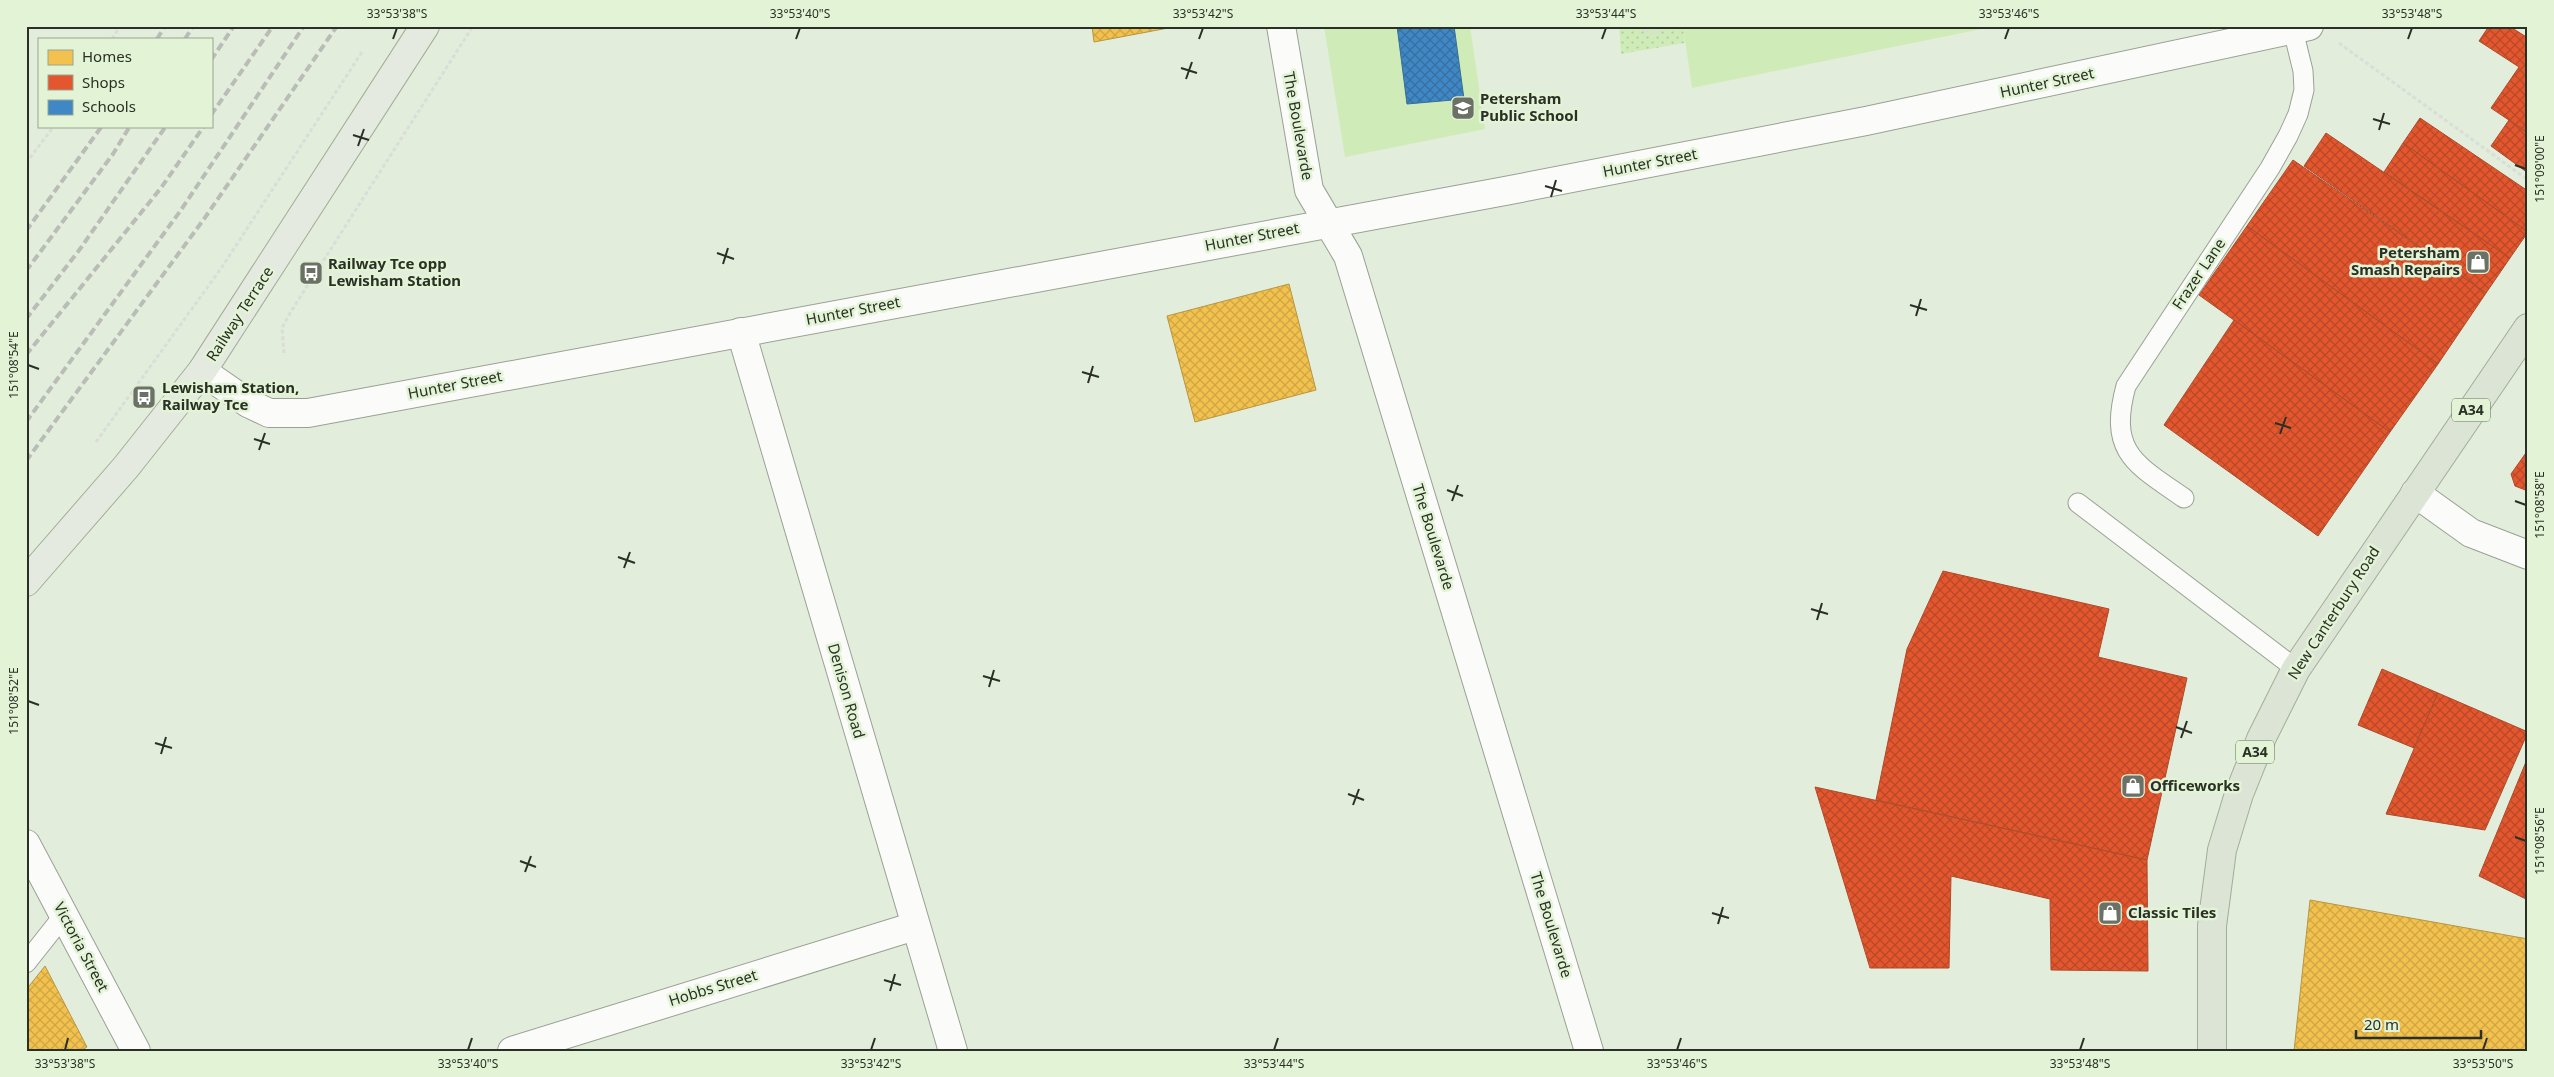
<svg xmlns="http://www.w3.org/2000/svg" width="2554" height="1077" font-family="'Noto Sans',sans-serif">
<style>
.grass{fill:#cfecb8}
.park{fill:url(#park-dots)}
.homes{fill:url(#homes-cross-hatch);stroke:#b69642}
.shops{fill:url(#shops-cross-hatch);stroke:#ac4b2b}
.schools{fill:url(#schools-cross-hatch);stroke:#396e95}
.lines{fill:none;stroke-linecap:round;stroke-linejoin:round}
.service-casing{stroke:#9aa194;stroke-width:21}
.minor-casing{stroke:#9aa194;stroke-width:30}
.tertiary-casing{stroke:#9aa194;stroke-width:30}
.primary-casing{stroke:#a2ae97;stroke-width:30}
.trunk-casing{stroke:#a2ae97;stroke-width:30}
.path{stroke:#daddd8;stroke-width:3;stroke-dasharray:4 2.5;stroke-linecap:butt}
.service{stroke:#fbfcfa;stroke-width:19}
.minor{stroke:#fbfcfa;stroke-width:28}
.tertiary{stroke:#fbfcfa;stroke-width:28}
.primary{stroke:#e4eadf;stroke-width:28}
.trunk{stroke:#dce4d6;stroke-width:28}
.rail{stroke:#b9bcb7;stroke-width:4;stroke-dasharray:8 4;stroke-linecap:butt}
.ticks{fill:none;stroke:#2a3025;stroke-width:2}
.labels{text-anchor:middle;stroke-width:5;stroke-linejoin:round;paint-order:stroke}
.shield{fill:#e2f3d6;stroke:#616a5a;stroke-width:1}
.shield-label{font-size:14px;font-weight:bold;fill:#2a3025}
.street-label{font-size:15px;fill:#2a3025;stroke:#e2f3d6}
.poi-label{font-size:15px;font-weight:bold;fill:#2a3025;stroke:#e2f3d6;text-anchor:start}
.neatline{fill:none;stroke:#2a3025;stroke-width:2}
.ticks-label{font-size:12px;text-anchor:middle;fill:#2a3025}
</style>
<defs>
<pattern id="park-dots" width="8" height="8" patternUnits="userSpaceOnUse" patternTransform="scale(1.25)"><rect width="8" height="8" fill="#cfecb8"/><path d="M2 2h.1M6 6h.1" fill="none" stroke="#b2cb9e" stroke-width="1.8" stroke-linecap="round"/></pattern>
<pattern id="homes-cross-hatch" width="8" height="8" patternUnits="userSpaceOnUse" patternTransform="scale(1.25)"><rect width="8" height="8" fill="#f2c14e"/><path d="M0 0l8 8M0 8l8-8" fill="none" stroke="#d0a644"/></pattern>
<pattern id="shops-cross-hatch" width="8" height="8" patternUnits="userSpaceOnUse" patternTransform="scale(1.25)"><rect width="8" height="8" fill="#e4572e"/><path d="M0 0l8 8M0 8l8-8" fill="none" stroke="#b94827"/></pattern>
<pattern id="schools-cross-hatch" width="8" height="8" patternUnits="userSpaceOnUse" patternTransform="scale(1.25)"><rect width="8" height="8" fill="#3f88c5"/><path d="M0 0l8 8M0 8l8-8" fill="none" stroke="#3570a0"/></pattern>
</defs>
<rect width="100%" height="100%" fill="#e3eddc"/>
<g class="grass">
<path d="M1324 26H1397L1408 104 1463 99 1454 26H1470L1485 129 1345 157Z"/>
<path d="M1683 26H1996L1692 88Z"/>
</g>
<path class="park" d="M1619 26H1683L1685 43 1621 54Z"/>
<g class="homes">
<path d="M1092 26H1179L1094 42Z"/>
<path d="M1289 284 1316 390 1195 422 1167 316Z"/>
<path d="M2310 900 2528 939V1051H2294Z"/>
<path d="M45 966 87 1047 80 1051H26V990Z"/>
</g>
<g class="shops">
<path d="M2489 26H2509L2528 38V133L2491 108 2519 67 2479 41Z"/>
<path d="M2420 118 2528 191V232L2403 143Z"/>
<path d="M2509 120 2528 133V173L2491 146Z"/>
<path d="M2326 133 2510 258 2486 293 2304 166Z"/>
<path d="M2403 143 2528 232 2510 258 2384 172Z"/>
<path d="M2293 160 2486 293 2438 364 2247 226Z"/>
<path d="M2247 226 2438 364 2390 432 2199 295Z"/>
<path d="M2234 320 2390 432 2318 536 2164 425Z"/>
<path d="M2528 450V491L2515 486 2511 474Z"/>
<path d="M1943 571 2109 609 2098 657 2187 678 2147 860 1876 800 1907 649Z"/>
<path d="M2382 669 2438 693 2414 748 2358 725Z"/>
<path d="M2438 693 2528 732 2485 830 2386 814Z"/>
<path d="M2528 757V900L2479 876Z"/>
<path d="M1815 787 2147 860 2148 971 2051 970 2050 899 1951 876 1949 968H1870Z"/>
</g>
<path class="schools" d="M1397 26H1454L1464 99 1407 104Z"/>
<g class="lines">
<g class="service-casing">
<g id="service">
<path d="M2184 498C2135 464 2108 452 2126 386L2270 168 2288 136 2298 114 2304 90 2303 71 2293 30"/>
<path d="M2078 503 2296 669"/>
<path d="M26 963 64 915"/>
</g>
</g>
<g class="minor-casing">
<g id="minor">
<path d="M1281 26 1309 190 1348 256 1589 1051"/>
<path d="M741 332 953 1051"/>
<path d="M202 371 248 403 269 413H308L1505 191 1866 121 2309 26"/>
<path d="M26 844 136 1051"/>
<path d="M512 1051 915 926"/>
</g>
</g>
<g class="tertiary-casing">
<path id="tertiary" d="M2415 493 2471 533 2528 555"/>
</g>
<g class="primary-casing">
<path id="primary" d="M26 582 126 467 202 371 425 26"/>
</g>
<g class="trunk-casing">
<path id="trunk" d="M2212 1051V926L2222 850 2239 794 2261 739 2296 669 2528 328"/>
</g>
<g class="path">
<path d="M1640 26 1644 31 1654 33 1662 30 1663 26"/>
<path d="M112 39 120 26"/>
<path d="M2339 43 2528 180"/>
<path d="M26 163 54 126"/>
<path d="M284 353 282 328 290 313 473 26"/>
<path d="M96 442 222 267 362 52"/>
</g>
<use href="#service" class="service"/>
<use href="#minor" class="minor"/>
<use href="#tertiary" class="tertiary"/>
<use href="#primary" class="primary"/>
<use href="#trunk" class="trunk"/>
<g class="rail">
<path d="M157 39 165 26"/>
<path d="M185 39 193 26"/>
<path d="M211 60 234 26"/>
<path d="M211 115 273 26"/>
<path d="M26 231 102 126"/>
<path d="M26 271 113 154 130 126"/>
<path d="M26 319 80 249 166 126"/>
<path d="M26 355 161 188 204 126"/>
<path d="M26 422 181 210 304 26"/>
<path d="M26 461 204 219 337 26"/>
</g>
</g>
<path class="ticks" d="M393 39 397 28M796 39 800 28M1199 39 1203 28M1602 39 1606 28M2005 39 2009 28M2408 39 2412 28M1181 68 1197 73M1186 79 1192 62M2373 119 2390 124M2379 130 2384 113M353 135 369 140M358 146 364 129M2515 165 2526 169M1545 186 1562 191M1551 197 1556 180M717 253 734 259M723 264 728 248M1910 305 1927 310M1916 316 1921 299M28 365 39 369M1082 372 1099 377M1088 383 1093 366M2275 423 2291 428M2280 434 2286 417M254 439 270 444M259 450 265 433M1447 490 1463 496M1452 501 1458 485M2515 501 2526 505M618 557 635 563M624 568 630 552M1811 609 1828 614M1817 620 1822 603M983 676 1000 681M989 687 994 670M28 701 39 705M2176 727 2192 733M2181 738 2187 721M155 743 172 748M161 754 166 737M1348 794 1364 800M1353 805 1359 789M2515 837 2526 841M520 861 536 867M525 872 531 856M1712 913 1729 918M1718 924 1723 907M884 980 901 985M890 991 895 974M65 1050 68 1038M468 1050 472 1038M871 1050 875 1038M1274 1050 1278 1038M1677 1050 1681 1038M2080 1050 2084 1038M2483 1050 2487 1038"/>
<defs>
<g id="school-square" transform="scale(1.25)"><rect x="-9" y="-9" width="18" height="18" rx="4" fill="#6b7265" stroke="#e2f3d6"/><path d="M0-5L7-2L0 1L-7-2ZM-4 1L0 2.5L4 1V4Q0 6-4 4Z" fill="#fff"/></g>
<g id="shop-square" transform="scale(1.25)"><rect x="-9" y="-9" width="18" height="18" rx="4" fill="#6b7265" stroke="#e2f3d6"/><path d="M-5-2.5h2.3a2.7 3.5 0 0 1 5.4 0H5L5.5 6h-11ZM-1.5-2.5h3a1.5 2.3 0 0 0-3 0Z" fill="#fff"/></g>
<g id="bus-square" transform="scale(1.25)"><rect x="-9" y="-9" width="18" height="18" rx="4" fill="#6b7265" stroke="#e2f3d6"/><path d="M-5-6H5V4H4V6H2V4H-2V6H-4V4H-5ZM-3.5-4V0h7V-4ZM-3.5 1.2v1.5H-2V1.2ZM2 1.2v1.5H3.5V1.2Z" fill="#fff"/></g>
</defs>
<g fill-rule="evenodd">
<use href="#school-square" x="1463" y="108"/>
<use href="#shop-square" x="2478" y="262"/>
<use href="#bus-square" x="311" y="273"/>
<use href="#bus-square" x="144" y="397"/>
<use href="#shop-square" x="2133" y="786"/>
<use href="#shop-square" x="2110" y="913"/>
</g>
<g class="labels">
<g class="shield">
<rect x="2452" y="398.5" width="38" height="23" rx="4"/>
<rect x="2236" y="740.5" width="38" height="23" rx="4"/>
</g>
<g class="shield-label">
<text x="2471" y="415">A34</text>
<text x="2255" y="757">A34</text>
</g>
<g class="street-label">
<text transform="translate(2047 83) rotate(-12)" y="5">Hunter Street</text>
<text transform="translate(1298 126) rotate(80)" y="5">The Boulevarde</text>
<text transform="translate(1650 163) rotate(-11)" y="5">Hunter Street</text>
<text transform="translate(1252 237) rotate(-11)" y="5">Hunter Street</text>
<text transform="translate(2199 274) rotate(-56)" y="5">Frazer Lane</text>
<text transform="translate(853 311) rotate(-11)" y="5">Hunter Street</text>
<text transform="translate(240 314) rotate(-57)" y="5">Railway Terrace</text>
<text transform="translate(455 385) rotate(-11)" y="5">Hunter Street</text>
<text transform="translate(1433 537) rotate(73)" y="5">The Boulevarde</text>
<text transform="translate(2334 613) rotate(-57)" y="5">New Canterbury Road</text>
<text transform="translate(846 691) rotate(74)" y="5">Denison Road</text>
<text transform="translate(1551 925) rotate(73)" y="5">The Boulevarde</text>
<text transform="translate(81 947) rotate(62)" y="5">Victoria Street</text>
<text transform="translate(713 988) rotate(-17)" y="5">Hobbs Street</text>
</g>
<g class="poi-label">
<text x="1480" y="104">Petersham<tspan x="1480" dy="17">Public School</tspan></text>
<text x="2460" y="258" text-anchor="end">Petersham<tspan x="2460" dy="17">Smash Repairs</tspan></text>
<text x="328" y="269">Railway Tce opp<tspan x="328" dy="17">Lewisham Station</tspan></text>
<text x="162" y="393">Lewisham Station,<tspan x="162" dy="17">Railway Tce</tspan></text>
<text x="2150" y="791">Officeworks</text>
<text x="2128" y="918">Classic Tiles</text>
</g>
</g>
<rect width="2554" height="1077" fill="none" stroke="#e2f3d6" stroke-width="55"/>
<rect x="38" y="38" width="175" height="90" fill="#e2f3d6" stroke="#98a58f"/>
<rect x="48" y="50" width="25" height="15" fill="#f2c14e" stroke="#98a58f"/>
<text x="82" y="62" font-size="15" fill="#2a3025">Homes</text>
<rect x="48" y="75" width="25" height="15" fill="#e4572e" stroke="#98a58f"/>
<text x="82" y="88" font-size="15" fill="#2a3025">Shops</text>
<rect x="48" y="100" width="25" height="15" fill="#3f88c5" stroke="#98a58f"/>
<text x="82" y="112" font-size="15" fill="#2a3025">Schools</text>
<path d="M2356 1030v8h125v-8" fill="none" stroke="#2a3025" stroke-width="2.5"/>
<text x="2364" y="1030" font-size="15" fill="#2a3025" stroke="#e2f3d6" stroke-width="4" paint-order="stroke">20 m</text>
<rect x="28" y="28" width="2498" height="1022" class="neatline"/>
<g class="ticks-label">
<text x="397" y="18">33°53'38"S</text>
<text x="800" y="18">33°53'40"S</text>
<text x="1203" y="18">33°53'42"S</text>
<text x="1606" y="18">33°53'44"S</text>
<text x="2009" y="18">33°53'46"S</text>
<text x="2412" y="18">33°53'48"S</text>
<text transform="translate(2540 169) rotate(-90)" y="4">151°09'00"E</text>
<text transform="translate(14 365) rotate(-90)" y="4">151°08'54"E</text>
<text transform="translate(2540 505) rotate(-90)" y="4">151°08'58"E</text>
<text transform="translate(14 701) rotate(-90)" y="4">151°08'52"E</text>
<text transform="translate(2540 841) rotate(-90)" y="4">151°08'56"E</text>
<text x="65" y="1068">33°53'38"S</text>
<text x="468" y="1068">33°53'40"S</text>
<text x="871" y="1068">33°53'42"S</text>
<text x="1274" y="1068">33°53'44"S</text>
<text x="1677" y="1068">33°53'46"S</text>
<text x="2080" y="1068">33°53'48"S</text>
<text x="2483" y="1068">33°53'50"S</text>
</g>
</svg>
